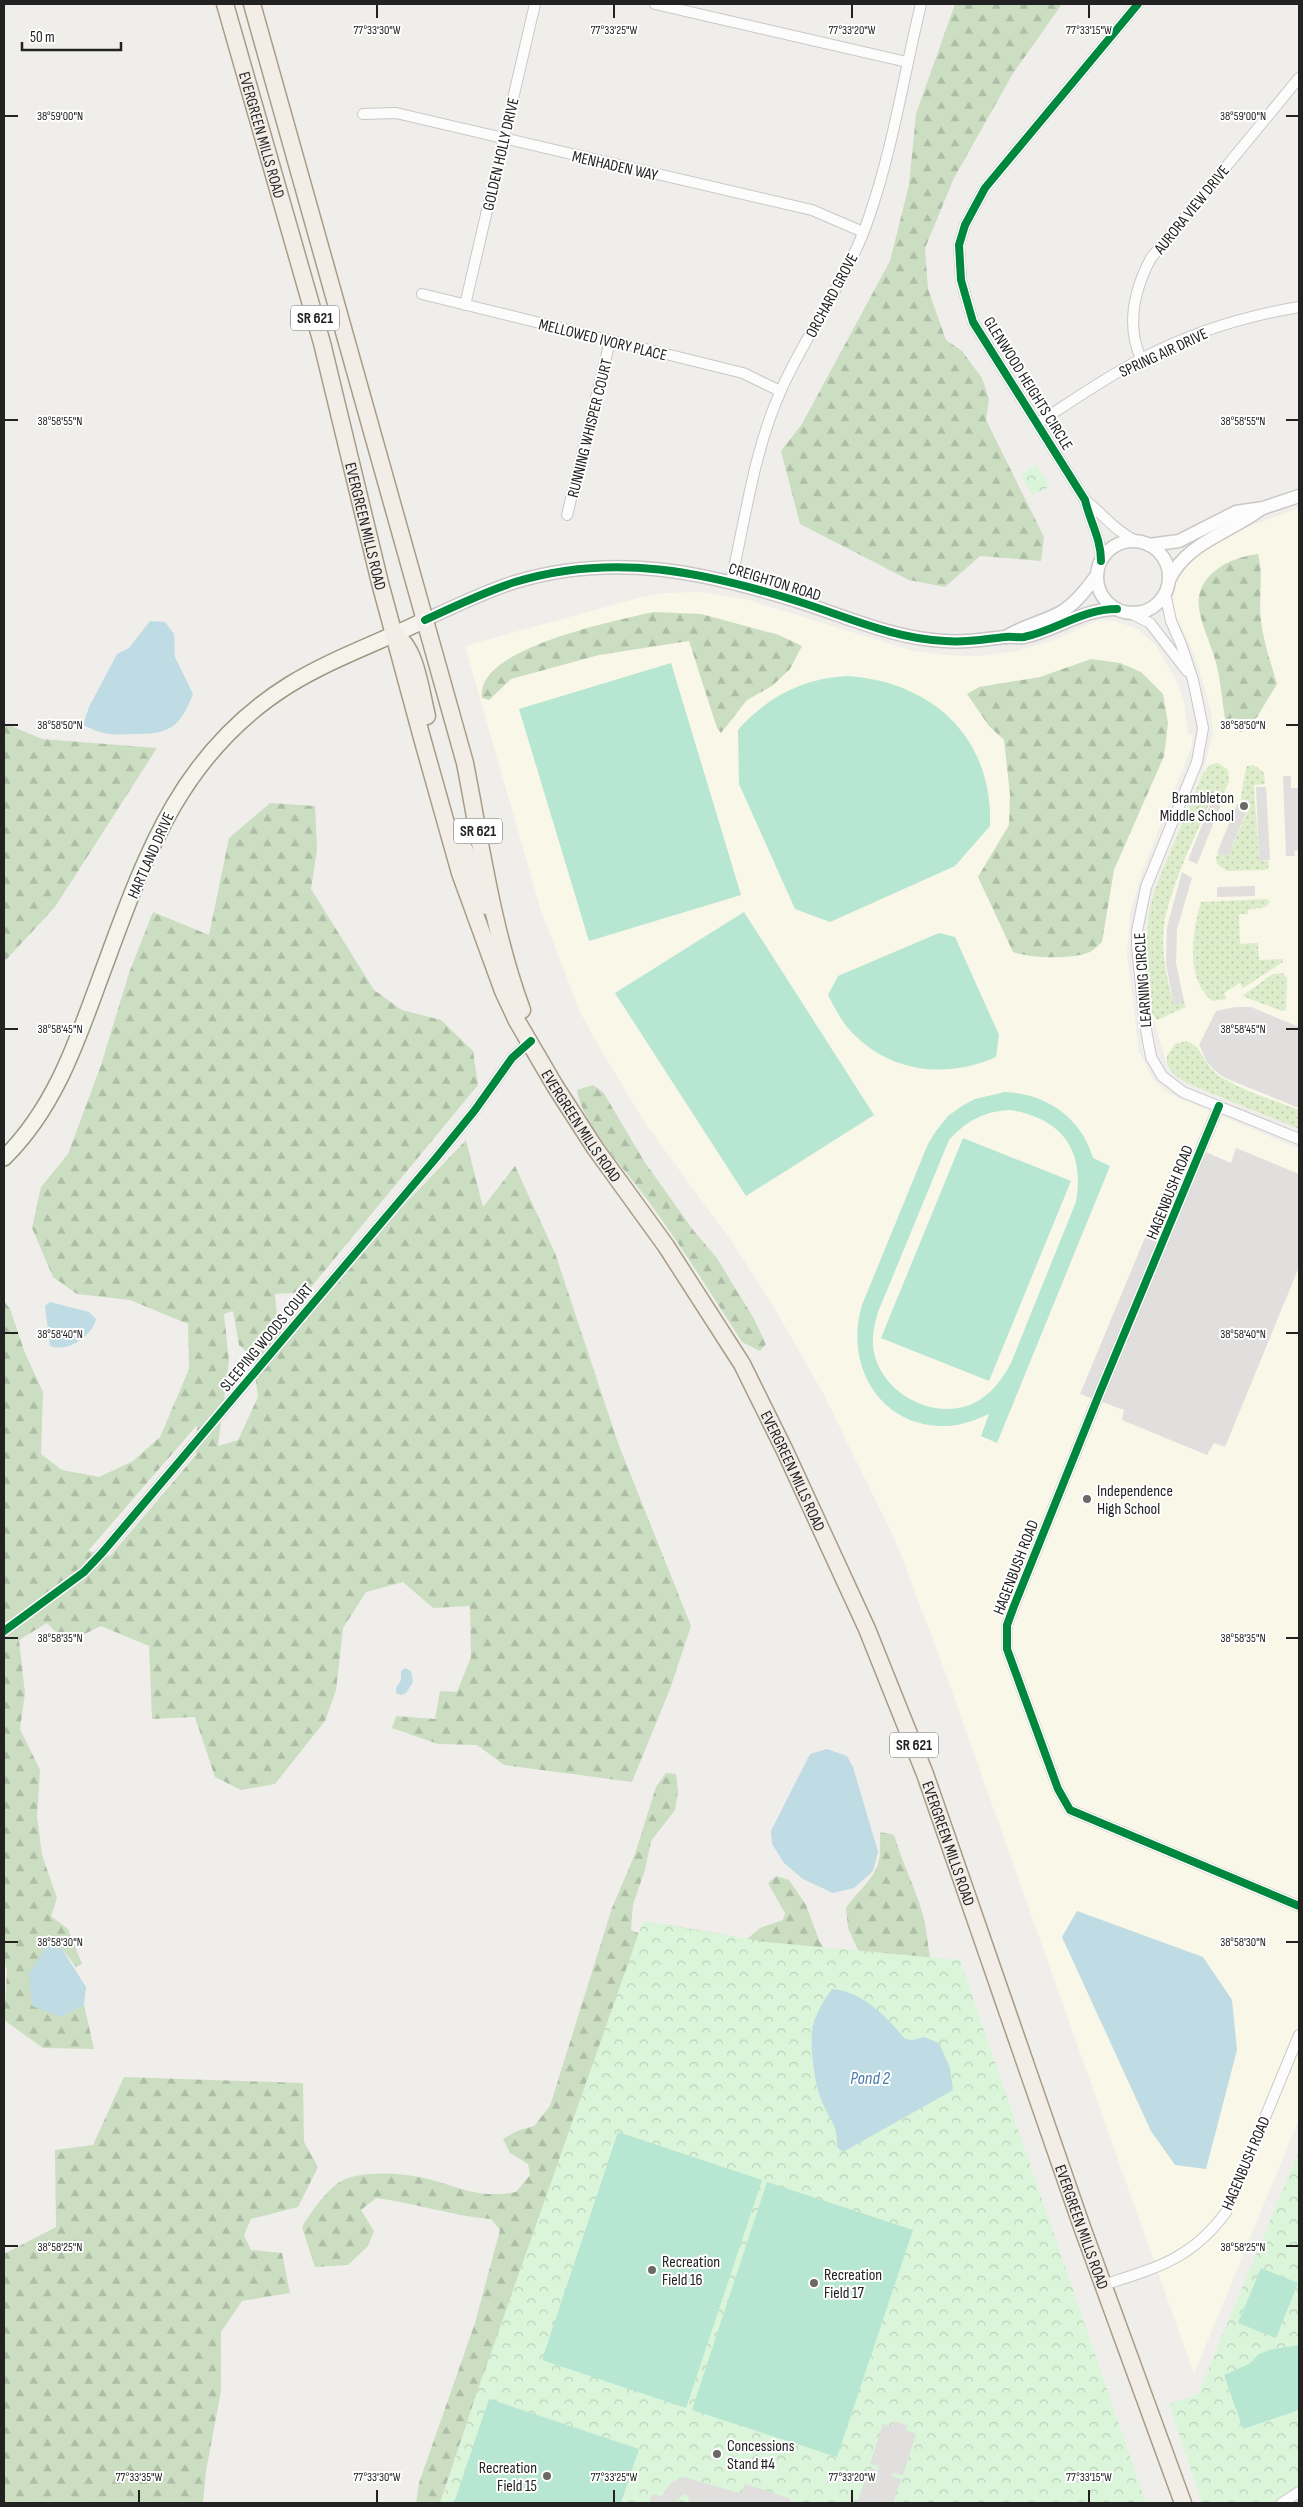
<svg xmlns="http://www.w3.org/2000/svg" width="1303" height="2507" font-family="'Sofia Sans Condensed',sans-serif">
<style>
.education{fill:#f8f7e8}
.grass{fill:url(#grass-dots)}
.forest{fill:url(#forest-firs);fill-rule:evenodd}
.park{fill:url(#park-crowns)}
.pitch{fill:#b7e6d2;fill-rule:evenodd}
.parking{fill:#e0dfde}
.water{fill:#bfdbe3}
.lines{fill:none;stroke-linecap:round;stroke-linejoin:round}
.minor-casing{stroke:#c9c8c7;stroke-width:12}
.tertiary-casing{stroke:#c9c8c7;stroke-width:15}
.secondary-casing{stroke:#999a82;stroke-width:18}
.primary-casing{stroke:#a79c86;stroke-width:19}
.minor{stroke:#fdfcfc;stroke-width:10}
.tertiary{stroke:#fdfcfc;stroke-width:12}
.secondary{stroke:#f4f4ed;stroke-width:15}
.primary{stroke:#f3ede7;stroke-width:16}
.cycleway-casing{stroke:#fff;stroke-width:11}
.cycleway{stroke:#00873e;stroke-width:8}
.ticks{fill:none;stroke:#222;stroke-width:2}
.poi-dot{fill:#6a6968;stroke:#fff;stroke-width:2}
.labels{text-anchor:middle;stroke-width:4;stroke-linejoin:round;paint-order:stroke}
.shield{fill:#fff;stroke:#646464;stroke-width:1}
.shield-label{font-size:15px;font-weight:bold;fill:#222}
.street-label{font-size:16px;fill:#222;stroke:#fff}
.poi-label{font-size:16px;fill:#222;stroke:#fff;text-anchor:start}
.water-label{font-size:18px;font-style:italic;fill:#4a7aab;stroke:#fff}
.ticks-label{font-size:12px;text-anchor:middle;fill:#222;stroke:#fff;stroke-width:4;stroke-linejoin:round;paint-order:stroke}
</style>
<defs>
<pattern id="grass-dots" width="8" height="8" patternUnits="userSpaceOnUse" patternTransform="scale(1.25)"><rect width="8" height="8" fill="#ddeccb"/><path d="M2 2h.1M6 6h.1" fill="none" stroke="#bdcaae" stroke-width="1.8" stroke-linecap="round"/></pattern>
<pattern id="forest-firs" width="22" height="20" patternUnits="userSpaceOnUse" patternTransform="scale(1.25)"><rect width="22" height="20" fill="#cbdec1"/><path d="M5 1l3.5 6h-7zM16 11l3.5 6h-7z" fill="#aebea6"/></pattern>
<pattern id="park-crowns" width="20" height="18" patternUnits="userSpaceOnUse" patternTransform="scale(1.25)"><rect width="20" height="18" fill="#daf5da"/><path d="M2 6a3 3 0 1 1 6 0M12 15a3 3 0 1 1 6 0" fill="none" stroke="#bbd2bb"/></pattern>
</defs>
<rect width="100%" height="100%" fill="#f0eeeb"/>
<g class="education">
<path d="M1299 508V1129L1187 1083 1168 1068 1151 1011 1146 953 1149 913 1155 889 1204 769 1213 733 1211 711 1202 679 1194 654 1176 617 1173 598 1176 582 1192 558 1206 548 1242 529Z"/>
<path d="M700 592 745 599 913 651 946 655 979 656 1017 651 1057 639 1099 620 1114 621 1138 629 1156 646 1178 684 1184 703 1188 734 1193 735 1191 748 1141 875 1130 914 1127 954 1139 1052 1153 1079 1169 1094 1299 1149V2119L1194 2374 944 1669 896 1542 823 1393 772 1304 732 1242 645 1123 601 1050 581 1014 541 911 465 646 642 597 664 593Z"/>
</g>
<g class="grass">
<path d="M1218 763 1228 770 1229 782 1224 793 1215 790C1199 829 1169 887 1164 926 1161 954 1167 979 1174 1005L1184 1001 1186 1007 1157 1020 1151 1012 1146 953 1149 912 1155 889 1203 773 1210 765Z"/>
<path d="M1254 765 1264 773 1265 784 1254 785 1259 861H1268L1269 867 1265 870 1227 871 1217 864 1216 857 1219 853 1228 856 1250 806 1241 801C1241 794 1245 772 1247 766Z"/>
<path d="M1266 899 1270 901 1267 906 1260 909 1256 907V909L1248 910V914H1239L1240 944 1258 943 1259 960 1283 959V962L1243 988 1240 983 1224 993 1227 999 1212 1001C1185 978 1192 932 1201 902Z"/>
<path d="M1283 973 1287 978 1286 1010 1282 1011 1242 996 1273 974Z"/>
<path d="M1186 1041C1202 1045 1204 1065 1217 1074 1238 1090 1274 1100 1299 1110V1129L1187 1083C1177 1077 1165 1070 1167 1056L1175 1044Z"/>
</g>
<g class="forest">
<path d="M955 4H1062L1012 75 954 178 925 248 928 289 946 340 962 351 982 378 989 399 986 420 1044 537 1041 561 980 556 945 587 909 580 800 524 781 451 802 424 890 261 909 185 916 114Z"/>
<path d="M1258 554C1264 575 1258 598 1261 620 1263 641 1271 663 1277 684L1257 717 1241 732 1226 724C1222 702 1221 678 1214 656 1209 639 1196 613 1199 596 1205 569 1234 557 1258 554Z"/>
<path d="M653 612 701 614 779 635 802 646 790 669 772 686 747 700 721 733 717 728 689 641 599 655 511 679 489 700 482 698C474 648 616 621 653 612Z"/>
<path d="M1091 659 1120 663 1141 672 1163 694 1168 723 1164 756 1114 870 1102 942C1098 945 1094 950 1090 952 1071 960 1031 958 1013 952L978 877 1009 825 1010 794 1004 740 989 726 967 694 979 687 1040 677Z"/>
<path d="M4 723 42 739 157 748 55 907 4 962Z"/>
<path d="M270 803 315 806 317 850 311 889 374 990 402 1010 441 1020 473 1051 478 1085 307 1292 275 1294 278 1328 289 1340 403 1206 466 1140 483 1207 515 1166 555 1253 618 1443 691 1626 670 1689 632 1782 504 1765 477 1745 438 1744 392 1728 396 1716 435 1719 440 1691 457 1692 471 1657 470 1606 433 1608 403 1582 366 1592 343 1628 336 1690 325 1721 275 1784 241 1790 215 1777 195 1717 152 1719 149 1646 101 1626 66 1643 47 1623 19 1640 25 1693 20 1729 40 1770 37 1816 42 1855 57 1898 51 1916 68 1929 82 1964 76 1967 62 1949 61 2017 84 2005 94 2049 43 2048 4 2020 7 1970 4 1962V1301L10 1309 25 1353 43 1392 41 1454 62 1470 99 1477 133 1461 160 1437 189 1369 188 1324 130 1300 77 1294 53 1277 32 1228 41 1187 68 1154 101 1065 129 973 153 912 209 935 229 838ZM233 1311 239 1345 253 1358 258 1397 238 1440 218 1446 229 1361 224 1314ZM197 1425 196 1455 110 1556 88 1551Z"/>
<path d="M593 1085 603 1092 644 1161 693 1230 716 1257 753 1317 766 1344 760 1351 742 1342C712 1295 682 1247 649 1202 629 1174 581 1123 577 1090Z"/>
<path d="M666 1773 676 1774 678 1791 675 1810 651 1841 645 1870 633 1904 631 1930 640 1934 655 1926 669 1925 747 1939 760 1928 783 1920 785 1913 768 1883 776 1876 789 1880 806 1905 819 1940 832 1963 863 1961 848 1928 846 1908C855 1894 874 1879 878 1864 881 1855 880 1842 880 1832L894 1835C902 1862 915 1887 923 1915 928 1935 928 1955 934 1976L483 2375 440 2503H416L419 2483 475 2323 500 2230 491 2219C452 2216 415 2203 376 2198L361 2210 374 2231 368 2246 348 2265 315 2267 302 2227C311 2212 331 2183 348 2178 370 2171 402 2173 424 2178 463 2187 474 2199 516 2192L530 2175 528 2164 510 2153 503 2139 517 2131 534 2126 550 2106 612 1908 635 1854 656 1787Z"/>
<path d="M124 2077 303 2083 304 2142 318 2167 298 2207 251 2219 244 2235 251 2250 282 2253 290 2293 242 2301 221 2332V2391L206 2471 203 2503H4V2254L56 2227 55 2150 93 2145Z"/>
</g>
<g class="park">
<path d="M1037 465 1049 487 1032 495 1021 474Z"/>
<path d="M643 1921 766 1942 960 1960 1146 2503H441L474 2401Z"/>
<path d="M1299 2151V2503H1202L1169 2404 1198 2394Z"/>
</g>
<g class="pitch">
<path d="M671 663 741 895 589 941 519 709Z"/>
<path d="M848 676C933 682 993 738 990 826L955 866 830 922 795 909 739 784 738 730C767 697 803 678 848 676Z"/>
<path d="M744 912 874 1115 746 1196 615 993Z"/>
<path d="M939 933 955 937 999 1035 996 1057C944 1080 886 1072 848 1028 840 1019 834 1006 828 995L838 976Z"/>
<path d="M1005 1092C1046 1094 1081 1117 1093 1158L1110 1166 997 1443 981 1436 989 1414C975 1420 961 1426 945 1426 879 1427 844 1364 862 1305L928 1144 936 1131 948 1116 962 1106 975 1099ZM1011 1110C1063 1119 1085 1151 1076 1202L1011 1363C1002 1380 990 1396 972 1404 931 1422 877 1390 873 1346 872 1334 875 1323 878 1312L949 1140C967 1120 985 1111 1011 1110Z"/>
<path d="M963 1138 1071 1181 989 1381 881 1338Z"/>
<path d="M618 2132 762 2180 686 2408 542 2360Z"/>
<path d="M767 2182 913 2230 837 2457 692 2410Z"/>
<path d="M1261 2268 1298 2283 1276 2338 1238 2323Z"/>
<path d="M1299 2345V2410L1243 2429 1224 2375 1249 2364 1259 2354 1269 2350Z"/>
<path d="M489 2399 639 2449 621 2503H454Z"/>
</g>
<g class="parking">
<path d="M1283 776H1291V788H1299V850L1294 851 1295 856H1286Z"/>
<path d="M1256 787H1266L1270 860 1259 861Z"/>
<path d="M1215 793 1224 797 1197 864 1188 860Z"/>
<path d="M1237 804 1248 808 1228 856 1217 853Z"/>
<path d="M1182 872 1192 878 1177 929 1176 963 1184 1001 1174 1006 1166 964 1167 927Z"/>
<path d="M1255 886V896L1217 897V887Z"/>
<path d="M1235 1007H1251L1299 1027V1108L1225 1078 1214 1070 1207 1062 1199 1045 1216 1011Z"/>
<path d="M1236 1148 1299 1174V1267L1225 1447 1214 1443 1207 1455 1122 1420 1124 1410 1080 1394 1166 1187 1183 1193 1201 1150 1231 1163Z"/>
<path d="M894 2421 907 2425 906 2430 916 2434 903 2475 892 2473 893 2477 901 2479 893 2503H857L869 2468 879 2470 878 2466 870 2464 883 2424 892 2426Z"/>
<path d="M684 2477 739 2493 742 2492 745 2484 791 2499 790 2503H688L689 2497 686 2494 681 2496 676 2503H649L652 2494 662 2496 672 2482Z"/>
</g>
<g class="water">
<path d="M150 621 165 622 174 634 175 657 193 694C179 730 168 734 132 734 109 735 104 735 83 725L89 707 117 654 129 648Z"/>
<path d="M50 1302 89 1312 96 1319C92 1336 68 1353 50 1346L45 1306Z"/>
<path d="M405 1668 411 1671 413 1682 406 1693 401 1695 396 1693V1688L401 1680V1671Z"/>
<path d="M827 1749 847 1756 853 1767 878 1852 873 1871 854 1888 833 1893 803 1879 784 1863 772 1844 771 1831 810 1754Z"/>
<path d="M1077 1911 1203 1957 1232 2000 1237 2050 1206 2169 1175 2165 1151 2131 1062 1937Z"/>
<path d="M48 1945 62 1949 86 1987 84 2005 61 2017 32 2006 29 1973Z"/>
<path d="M832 1989C863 1992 886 2016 905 2039L913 2040 924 2037 939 2043 950 2068 953 2090 843 2152 837 2147C838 2126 831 2122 823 2104 815 2087 810 2050 812 2031 814 2016 824 2000 832 1989Z"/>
</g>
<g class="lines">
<g class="minor-casing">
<g id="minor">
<path d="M655 4 907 62"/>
<path d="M363 114 396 113 812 210 863 232"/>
<path d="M422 294 743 373 780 391"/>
<path d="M465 305 535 4"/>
<path d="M1141 359C1126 325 1134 290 1151 258L1299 78"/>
<path d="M1038 423C1072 401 1106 377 1143 358 1191 333 1245 316 1299 307"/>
<path d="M1085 500C1103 514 1115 531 1136 541"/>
<path d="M567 515 610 341"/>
<path d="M1101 561C1101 538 1090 522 1085 500L973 322 961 280 959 245 965 225 985 188 1138 4"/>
<path d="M731 581C746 517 754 449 782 388 808 330 849 277 869 217 893 148 904 74 921 4"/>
<path d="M1165 593 1171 621 1181 644 1193 680 1203 728 1197 762 1146 887 1137 931V947L1145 1024 1151 1057 1162 1076 1183 1092 1299 1139"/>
<path d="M1130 613 1150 623 1187 671"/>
<path d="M1219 1106 1100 1392 1014 1606 1007 1625V1649L1058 1789 1070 1810 1299 1906"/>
<path d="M4 1631 84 1572 102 1553 436 1158 475 1110 512 1058 531 1041"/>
<path d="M1103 2285C1156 2268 1192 2259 1226 2212L1299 2035"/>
<path d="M1282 2503 1299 2492"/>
</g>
</g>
<g class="tertiary-casing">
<g id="tertiary">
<circle cx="1133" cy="577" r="36"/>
<path d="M1149 545 1179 541 1236 512 1263 508 1299 496"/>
<path d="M1169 580C1186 543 1229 533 1261 509"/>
<path d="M425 620C455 606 484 592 515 582 614 552 705 572 800 602 847 617 895 639 945 641 966 643 985 639 1005 637 1011 636 1018 638 1024 637 1057 630 1082 609 1117 609"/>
<path d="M1006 637C1024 625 1045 622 1063 611 1077 602 1087 588 1097 575"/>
</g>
</g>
<g class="secondary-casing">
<path id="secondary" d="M4 1158C53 1110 75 1047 98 984 142 866 175 756 289 685 331 659 380 642 425 620"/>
</g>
<g class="primary-casing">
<g id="primary">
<path id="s1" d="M225 4 322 343 380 583 422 738 460 873 503 991 517 1021 555 1086 595 1148 666 1246 742 1364 785 1451 867 1629 925 1774 1082 2227 1183 2503"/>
<path d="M252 4 465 763C481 845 493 932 522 1010"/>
<path d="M394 635C416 645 421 693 427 716"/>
<path d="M464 848 486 906"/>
</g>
</g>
<use href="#minor" class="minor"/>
<use href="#tertiary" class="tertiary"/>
<use href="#secondary" class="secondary"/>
<use href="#primary" class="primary"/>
<g class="cycleway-casing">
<g id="cycleway">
<path d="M1101 561C1101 538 1090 522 1085 500L973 322 961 280 959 245 965 225 985 188 1138 4"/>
<path d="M425 620C455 606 484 592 515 582 614 552 705 572 800 602 847 617 895 639 945 641 966 643 985 639 1005 637 1011 636 1018 638 1024 637 1057 630 1082 609 1117 609"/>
<path d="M1219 1106 1100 1392 1014 1606 1007 1625V1649L1058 1789 1070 1810 1299 1906"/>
<path d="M4 1631 84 1572 102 1553 436 1158 475 1110 512 1058 531 1041"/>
</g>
</g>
<use href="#cycleway" class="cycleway"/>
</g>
<path class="ticks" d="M377 5V18M614 5V18M852 5V18M1089 5V18M5 116H18M1286 116H1298M5 420H18M1286 420H1298M5 725H18M1286 725H1298M5 1029H18M1286 1029H1298M5 1333H18M1286 1333H1298M5 1638H18M1286 1638H1298M5 1942H18M1286 1942H1298M5 2246H18M1286 2246H1298M139 2490V2502M377 2490V2502M614 2490V2502M852 2490V2502M1089 2490V2502"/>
<g class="poi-dot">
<circle cx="1244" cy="806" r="5"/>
<circle cx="1087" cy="1499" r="5"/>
<circle cx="652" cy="2270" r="5"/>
<circle cx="814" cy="2283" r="5"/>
<circle cx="717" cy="2454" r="5"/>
<circle cx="547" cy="2476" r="5"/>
</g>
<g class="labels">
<g class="shield">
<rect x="291" y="305.5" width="48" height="25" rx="4"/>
<rect x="454" y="818.5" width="48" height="25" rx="4"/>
<rect x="890" y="1732.5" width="48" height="25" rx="4"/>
</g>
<g class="shield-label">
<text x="315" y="323">SR 621</text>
<text x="478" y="836">SR 621</text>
<text x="914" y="1750">SR 621</text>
</g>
<g class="street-label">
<text dy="6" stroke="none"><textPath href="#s1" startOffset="136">EVERGREEN MILLS ROAD</textPath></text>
<text transform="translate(500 154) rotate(-77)" y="6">GOLDEN HOLLY DRIVE</text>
<text transform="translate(615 165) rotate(13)" y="6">MENHADEN WAY</text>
<text transform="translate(1191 209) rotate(-51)" y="6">AURORA VIEW DRIVE</text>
<text transform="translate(831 295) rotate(-62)" y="6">ORCHARD GROVE</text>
<text transform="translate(603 339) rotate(14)" y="6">MELLOWED IVORY PLACE</text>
<text transform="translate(1163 352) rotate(-25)" y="6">SPRING AIR DRIVE</text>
<text transform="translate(1029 383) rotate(58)" y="6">GLENWOOD HEIGHTS CIRCLE</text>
<text transform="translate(589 428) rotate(-76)" y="6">RUNNING WHISPER COURT</text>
<text dy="6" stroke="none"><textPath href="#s1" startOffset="541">EVERGREEN MILLS ROAD</textPath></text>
<text transform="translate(775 581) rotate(17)" y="6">CREIGHTON ROAD</text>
<text transform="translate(150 855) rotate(-66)" y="6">HARTLAND DRIVE</text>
<text transform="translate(1142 980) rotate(-94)" y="6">LEARNING CIRCLE</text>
<text dy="6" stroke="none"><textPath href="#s1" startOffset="1182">EVERGREEN MILLS ROAD</textPath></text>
<text transform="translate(1169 1192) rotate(-68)" y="6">HAGENBUSH ROAD</text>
<text transform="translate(266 1337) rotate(-50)" y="6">SLEEPING WOODS COURT</text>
<text dy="6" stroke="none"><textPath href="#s1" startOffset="1588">EVERGREEN MILLS ROAD</textPath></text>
<text transform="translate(1015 1567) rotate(-69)" y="6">HAGENBUSH ROAD</text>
<text dy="6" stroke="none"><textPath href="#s1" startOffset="1992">EVERGREEN MILLS ROAD</textPath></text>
<text transform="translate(1245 2163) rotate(-67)" y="6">HAGENBUSH ROAD</text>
<text dy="6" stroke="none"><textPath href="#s1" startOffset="2398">EVERGREEN MILLS ROAD</textPath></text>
</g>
<g class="poi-label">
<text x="1234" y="803" text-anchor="end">Brambleton<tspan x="1234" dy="18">Middle School</tspan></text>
<text x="1097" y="1496">Independence<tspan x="1097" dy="18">High School</tspan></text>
<text x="662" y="2267">Recreation<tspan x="662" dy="18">Field 16</tspan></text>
<text x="824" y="2280">Recreation<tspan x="824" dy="18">Field 17</tspan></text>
<text x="727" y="2451">Concessions<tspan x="727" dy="18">Stand #4</tspan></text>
<text x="537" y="2473" text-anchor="end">Recreation<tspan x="537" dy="18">Field 15</tspan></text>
</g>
<g class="water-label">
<text x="870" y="2084">Pond 2</text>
</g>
</g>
<g class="ticks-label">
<text x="377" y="34">77°33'30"W</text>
<text x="614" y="34">77°33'25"W</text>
<text x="852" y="34">77°33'20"W</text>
<text x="1089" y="34">77°33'15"W</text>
<text x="60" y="120">38°59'00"N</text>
<text x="1243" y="120">38°59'00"N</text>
<text x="60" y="425">38°58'55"N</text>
<text x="1243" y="425">38°58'55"N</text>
<text x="60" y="729">38°58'50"N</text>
<text x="1243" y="729">38°58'50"N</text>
<text x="60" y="1033">38°58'45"N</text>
<text x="1243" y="1033">38°58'45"N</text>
<text x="60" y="1338">38°58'40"N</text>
<text x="1243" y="1338">38°58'40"N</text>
<text x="60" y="1642">38°58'35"N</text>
<text x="1243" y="1642">38°58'35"N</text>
<text x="60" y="1946">38°58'30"N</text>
<text x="1243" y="1946">38°58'30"N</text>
<text x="60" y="2251">38°58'25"N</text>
<text x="1243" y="2251">38°58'25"N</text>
<text x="139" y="2481">77°33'35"W</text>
<text x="377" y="2481">77°33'30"W</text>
<text x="614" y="2481">77°33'25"W</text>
<text x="852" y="2481">77°33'20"W</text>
<text x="1089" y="2481">77°33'15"W</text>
</g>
<rect width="1303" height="2507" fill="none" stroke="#222222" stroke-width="10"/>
<path d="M22 42v8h99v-8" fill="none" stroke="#222222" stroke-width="2.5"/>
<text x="30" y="42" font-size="15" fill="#222222" stroke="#ffffff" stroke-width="4" paint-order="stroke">50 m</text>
</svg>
